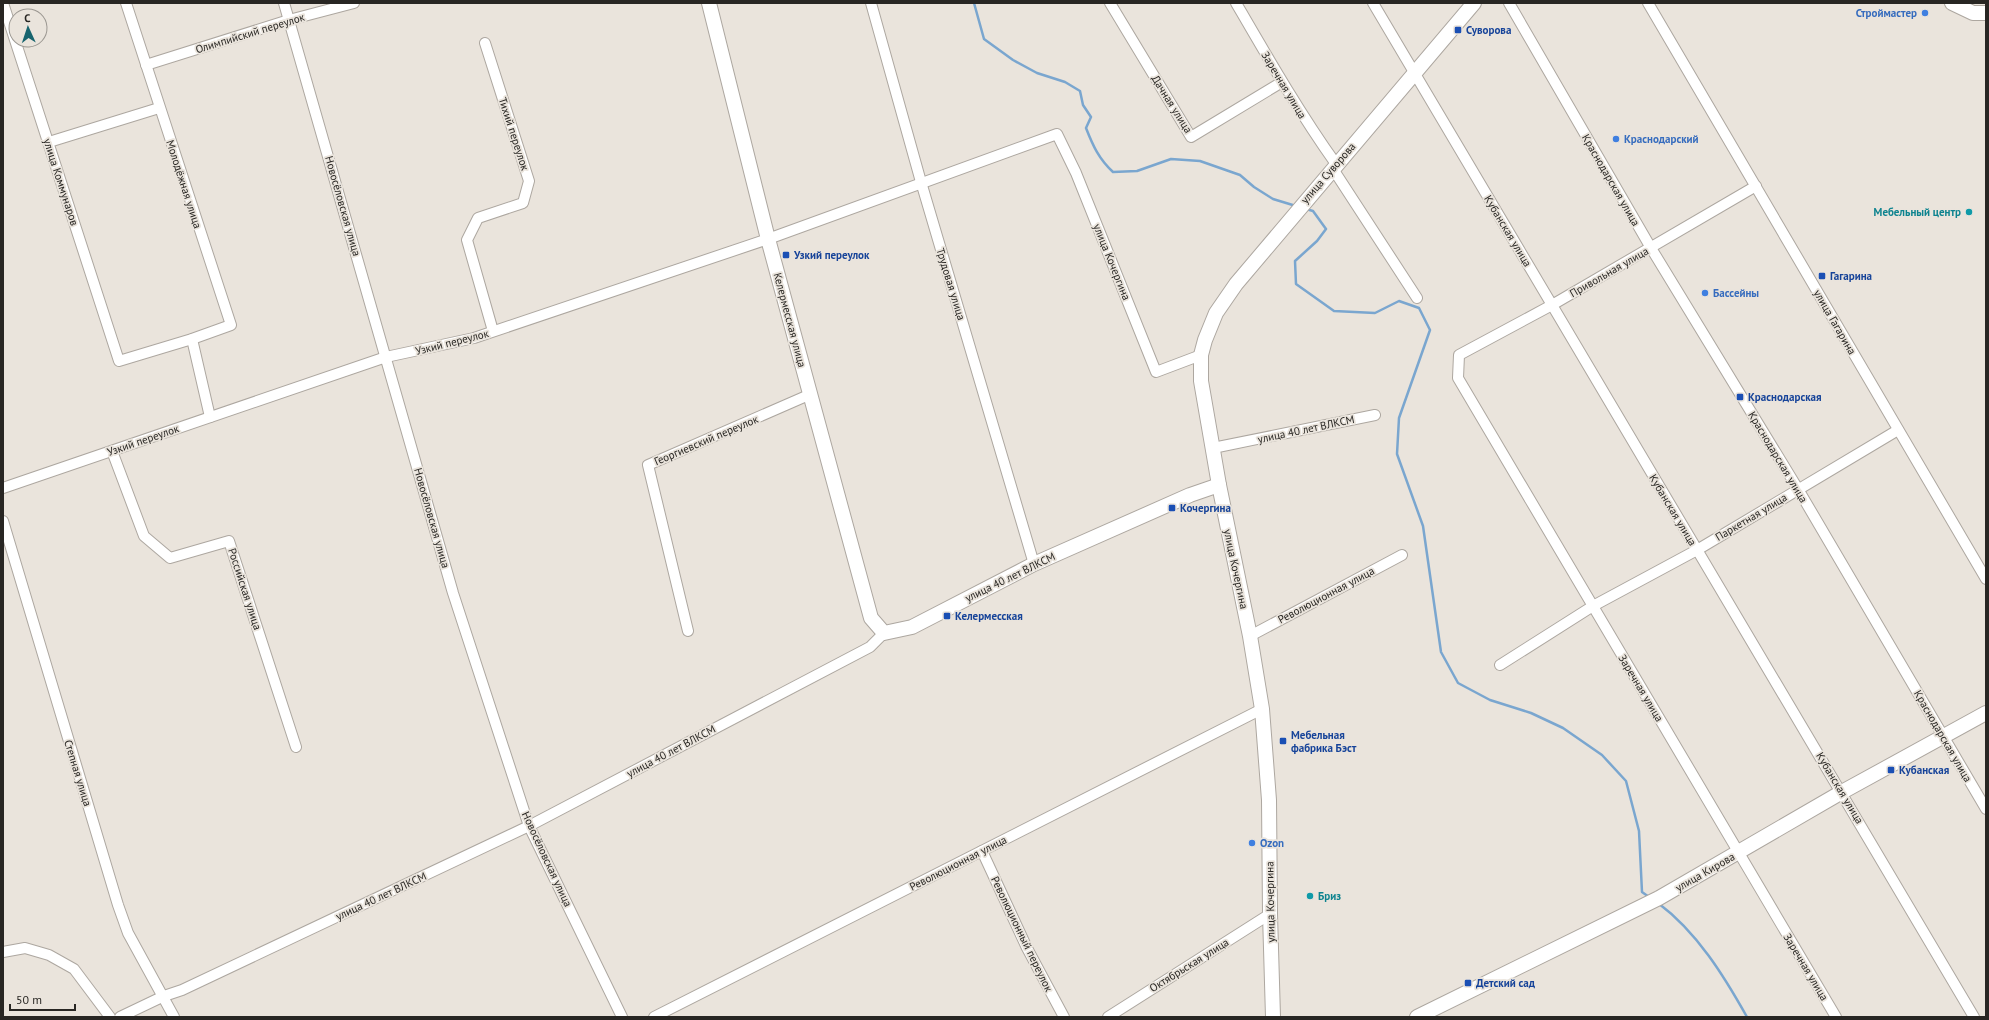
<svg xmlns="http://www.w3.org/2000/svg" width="1989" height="1020" font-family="'PT Sans',sans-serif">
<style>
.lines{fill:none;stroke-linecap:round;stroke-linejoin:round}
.stream{stroke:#7aa6cf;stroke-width:2.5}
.street-casing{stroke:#ada7a0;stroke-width:12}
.secondary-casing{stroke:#ada7a0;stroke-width:16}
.street{stroke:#fff;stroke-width:10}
.secondary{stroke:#fff;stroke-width:14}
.shop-dot{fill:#3f7fe0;stroke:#eae4dc;stroke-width:1.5}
.transit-dot{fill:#1a4fb4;stroke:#eae4dc;stroke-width:1.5}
.culture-dot{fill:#0f9aa8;stroke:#eae4dc;stroke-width:1.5}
.labels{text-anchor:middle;stroke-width:3.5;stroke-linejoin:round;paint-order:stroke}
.shop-label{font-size:11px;font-weight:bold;fill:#366cbe;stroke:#eae4dc;text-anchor:start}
.transit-label{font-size:11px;font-weight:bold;fill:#164399;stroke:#eae4dc;text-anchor:start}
.street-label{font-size:11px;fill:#282623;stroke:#eae4dc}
.culture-label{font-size:11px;font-weight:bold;fill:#0d838f;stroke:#eae4dc;text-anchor:end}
</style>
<rect width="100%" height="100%" fill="#eae4dc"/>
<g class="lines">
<g class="stream">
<path d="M974 3 984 39 1013 60 1037 73 1065 82 1080 91 1083 105 1091 117 1086 128C1093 146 1099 159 1113 172L1137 171 1171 159 1200 161 1240 175 1254 187 1273 199 1296 206"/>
<path d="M1306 209 1313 211 1326 229 1317 241 1295 261 1296 284 1334 311 1375 313 1399 301 1419 308 1430 330 1399 418 1397 454 1423 526 1441 652 1458 683 1490 700 1531 713 1563 728 1602 755 1626 781 1639 831 1642 892 1649 897"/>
<path d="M1658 903C1697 932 1724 976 1747 1017"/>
</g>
<g class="street-casing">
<g id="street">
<path d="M3 3 119 361 192 339 231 325 126 3"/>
<path d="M284 3 453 593 529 826 622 1017"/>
<path d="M871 3 921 182 1034 564"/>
<path d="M1110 3 1191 137 1282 82"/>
<path d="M1236 3C1268 58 1299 112 1336 164"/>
<path d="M1373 3 1974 1017"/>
<path d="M1509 3 1651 248 1798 489 1986 809"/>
<path d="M1648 3 1986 579"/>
<path d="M485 43 529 181 523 203 478 218 467 240 493 331"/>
<path d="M146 65 289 20 354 3"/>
<path d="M49 142 159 108"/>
<path d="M1333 169 1417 298"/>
<path d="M1756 186 1552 305 1459 355 1458 378 1836 1017"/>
<path d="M192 339 210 417"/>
<path d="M1213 448 1375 415"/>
<path d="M112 451 144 536 170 558 229 541 296 747"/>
<path d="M3 488 386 357 474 338 768 239 1057 134 1076 173 1156 372 1201 355"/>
<path d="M3 521 118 905 128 933 174 1017"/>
<path d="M688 631 648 465 811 394"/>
<path d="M1250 636 1402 555"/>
<path d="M1500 665 1593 606 1697 550 1898 430"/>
<path d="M982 851 1027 948 1064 1017"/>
<path d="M3 952 25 948 49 955 74 969 110 1017"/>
<path d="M120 1017 164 996 182 990 529 826 870 647 884 633"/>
<path d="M654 1017 1262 709"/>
<path d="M1108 1017 1270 914"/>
</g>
</g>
<g class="secondary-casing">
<g id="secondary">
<path d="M709 3 768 239 871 618 884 633 912 627 1034 564 1190 495 1219 485"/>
<path d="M1952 3 1973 13H1986"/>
<path d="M1273 1017 1270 914 1269 800 1262 709 1250 636 1219 485 1201 381V355L1205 340 1216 313 1236 284 1474 3"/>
<path d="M1417 1017 1659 898 1842 792 1986 713"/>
</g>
</g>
<use href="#street" class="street"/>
<use href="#secondary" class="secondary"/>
</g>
<g class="shop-dot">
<circle cx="1925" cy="13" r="4"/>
<circle cx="1616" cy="139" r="4"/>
<circle cx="1705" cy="293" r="4"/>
<circle cx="1252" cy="843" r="4"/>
</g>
<g class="transit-dot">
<rect x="1454" y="26" width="8" height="8" rx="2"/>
<rect x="782" y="251" width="8" height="8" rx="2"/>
<rect x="1818" y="272" width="8" height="8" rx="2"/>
<rect x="1736" y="393" width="8" height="8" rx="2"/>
<rect x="1168" y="504" width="8" height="8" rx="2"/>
<rect x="943" y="612" width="8" height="8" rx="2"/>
<rect x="1279" y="737" width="8" height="8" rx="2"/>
<rect x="1887" y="766" width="8" height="8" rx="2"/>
<rect x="1464" y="979" width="8" height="8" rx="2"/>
</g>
<g class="culture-dot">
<circle cx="1969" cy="212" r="4"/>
<circle cx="1310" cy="896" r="4"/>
</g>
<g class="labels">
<g class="shop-label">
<text x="1917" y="17" text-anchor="end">Строймастер</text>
<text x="1624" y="143">Краснодарский</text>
<text x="1713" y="297">Бассейны</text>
<text x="1260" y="847">Ozon</text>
</g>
<g class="transit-label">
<text x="1466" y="34">Суворова</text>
<text x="794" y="259">Узкий переулок</text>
<text x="1830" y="280">Гагарина</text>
<text x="1748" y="401">Краснодарская</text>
<text x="1180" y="512">Кочергина</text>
<text x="955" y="620">Келермесская</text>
<text x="1291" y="739">Мебельная<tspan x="1291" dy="13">фабрика Бэст</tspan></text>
<text x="1899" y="774">Кубанская</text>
<text x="1476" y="987">Детский сад</text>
</g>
<g class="street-label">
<text transform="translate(250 33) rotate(-17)" y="4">Олимпийский переулок</text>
<text transform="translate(1284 85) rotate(59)" y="4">Заречная улица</text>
<text transform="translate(1172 104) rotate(58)" y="4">Дачная улица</text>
<text transform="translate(514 134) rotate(72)" y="4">Тихий переулок</text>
<text transform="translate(1328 173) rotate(-49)" y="4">улица Суворова</text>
<text transform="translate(1611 180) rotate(60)" y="4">Краснодарская улица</text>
<text transform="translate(61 182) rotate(72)" y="4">улица Коммунаров</text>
<text transform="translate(184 184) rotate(72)" y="4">Молодёжная улица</text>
<text transform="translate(343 206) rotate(74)" y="4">Новосёловская улица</text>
<text transform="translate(1508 231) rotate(59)" y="4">Кубанская улица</text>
<text transform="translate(1112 262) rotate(68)" y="4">улица Кочергина</text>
<text transform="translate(1609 272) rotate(-30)" y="4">Привольная улица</text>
<text transform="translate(951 284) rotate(73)" y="4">Трудовая улица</text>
<text transform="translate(790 320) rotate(75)" y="4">Келермесская улица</text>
<text transform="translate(1835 322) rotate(60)" y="4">улица Гагарина</text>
<text transform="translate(452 342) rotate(-14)" y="4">Узкий переулок</text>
<text transform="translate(1306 429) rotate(-12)" y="4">улица 40 лет ВЛКСМ</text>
<text transform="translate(143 440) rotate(-19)" y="4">Узкий переулок</text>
<text transform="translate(706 440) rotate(-23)" y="4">Георгиевский переулок</text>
<text transform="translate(1778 457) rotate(59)" y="4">Краснодарская улица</text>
<text transform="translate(1673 510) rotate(59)" y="4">Кубанская улица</text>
<text transform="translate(1751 517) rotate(-31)" y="4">Паркетная улица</text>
<text transform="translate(432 518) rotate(74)" y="4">Новосёловская улица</text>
<text transform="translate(1236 569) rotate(78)" y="4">улица Кочергина</text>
<text transform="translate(1010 577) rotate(-26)" y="4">улица 40 лет ВЛКСМ</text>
<text transform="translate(245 589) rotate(72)" y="4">Российская улица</text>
<text transform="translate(1326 595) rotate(-28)" y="4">Революционная улица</text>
<text transform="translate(1641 688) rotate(59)" y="4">Заречная улица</text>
<text transform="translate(1943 736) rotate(60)" y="4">Краснодарская улица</text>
<text transform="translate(671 751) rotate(-28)" y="4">улица 40 лет ВЛКСМ</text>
<text transform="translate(78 773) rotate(73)" y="4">Степная улица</text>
<text transform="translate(1840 788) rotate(59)" y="4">Кубанская улица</text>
<text transform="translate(547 859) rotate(65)" y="4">Новосёловская улица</text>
<text transform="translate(958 863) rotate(-27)" y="4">Революционная улица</text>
<text transform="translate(1705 872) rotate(-30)" y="4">улица Кирова</text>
<text transform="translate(381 896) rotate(-25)" y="4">улица 40 лет ВЛКСМ</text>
<text transform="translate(1270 902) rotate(-91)" y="4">улица Кочергина</text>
<text transform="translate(1022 934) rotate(64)" y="4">Революционный переулок</text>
<text transform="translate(1189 965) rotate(-32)" y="4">Октябрьская улица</text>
<text transform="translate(1806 967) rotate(59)" y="4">Заречная улица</text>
</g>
<g class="culture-label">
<text x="1961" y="216">Мебельный центр</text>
<text x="1318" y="900" text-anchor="start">Бриз</text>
</g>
</g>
<rect width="1989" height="1020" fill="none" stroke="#282623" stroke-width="8"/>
<g transform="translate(28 28) rotate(357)"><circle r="19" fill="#eae4dc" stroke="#9c9892"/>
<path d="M0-3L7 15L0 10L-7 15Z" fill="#17646e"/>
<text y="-6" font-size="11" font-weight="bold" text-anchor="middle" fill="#282623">С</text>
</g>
<path d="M10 1004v6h65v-6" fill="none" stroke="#282623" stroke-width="2"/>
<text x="16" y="1004" font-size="12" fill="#282623" stroke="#eae4dc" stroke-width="3" paint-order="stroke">50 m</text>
</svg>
